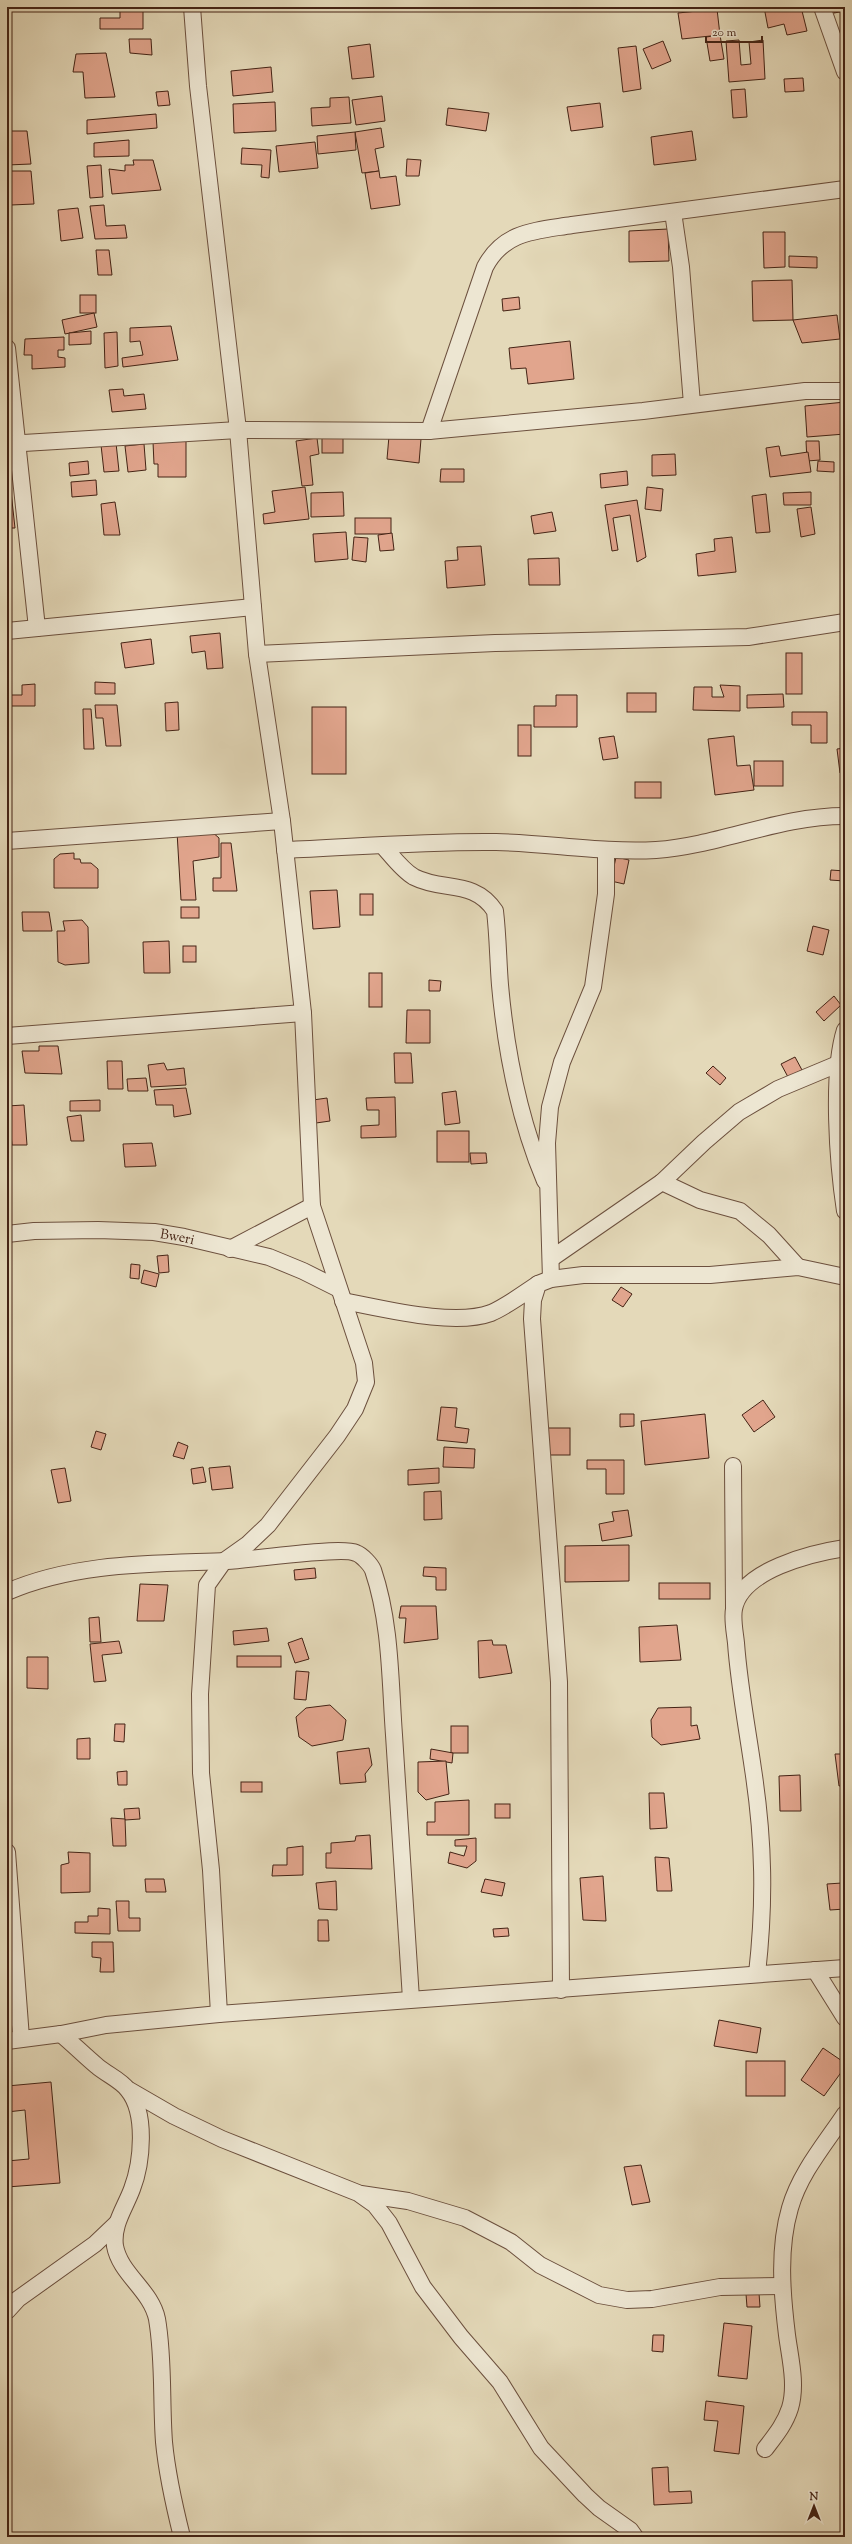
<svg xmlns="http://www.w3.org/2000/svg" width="852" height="2544" font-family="'Sorts Mill Goudy',serif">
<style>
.building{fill:#e1a58d;stroke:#442315}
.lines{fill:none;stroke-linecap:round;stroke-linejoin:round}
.minor-casing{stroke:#6c503e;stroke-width:18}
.minor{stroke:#ede6d2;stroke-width:16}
.labels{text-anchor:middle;stroke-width:3.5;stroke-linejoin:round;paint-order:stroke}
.street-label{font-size:14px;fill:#442315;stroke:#ede6d2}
</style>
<rect width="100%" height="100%" fill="#e4d9b9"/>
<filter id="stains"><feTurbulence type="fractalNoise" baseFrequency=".005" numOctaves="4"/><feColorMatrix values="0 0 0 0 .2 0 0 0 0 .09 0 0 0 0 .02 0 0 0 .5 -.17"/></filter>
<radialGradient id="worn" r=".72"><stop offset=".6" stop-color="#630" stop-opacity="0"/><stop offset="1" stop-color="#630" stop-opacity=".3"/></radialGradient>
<g class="building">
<path d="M120 7H143V29H100V18H120Z"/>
<path d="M764 7H801L807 31 787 35 784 24 768 28Z"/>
<path d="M834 7H845V11L834 13Z"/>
<path d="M717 9 720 35 682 39 678 13Z"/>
<path d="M720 35 724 59 710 61 706 37Z"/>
<path d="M129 39H151L152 55 130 53Z"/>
<path d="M739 40 741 65 751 64 749 42 763 40 765 79 729 82 726 41Z"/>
<path d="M663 41 671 61 652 69 643 49Z"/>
<path d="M370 44 374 77 352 79 348 47Z"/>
<path d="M636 46 641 89 623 92 618 48Z"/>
<path d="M106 53 115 97 85 98 83 72H73L76 54Z"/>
<path d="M271 67 273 92 233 96 231 71Z"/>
<path d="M803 78 804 91 785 92 784 79Z"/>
<path d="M745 89 747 117 733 118 731 90Z"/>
<path d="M168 91 170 105 158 106 156 92Z"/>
<path d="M382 96 385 121 356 125 352 100Z"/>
<path d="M349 97 351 123 312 126 311 108 330 107V98Z"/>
<path d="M275 102 276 131 234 133 233 104Z"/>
<path d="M600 103 603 127 571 131 567 107Z"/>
<path d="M448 108 489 113 486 131 446 125Z"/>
<path d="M156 114 157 128 87 134V120Z"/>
<path d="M381 128 384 147 375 149 379 171 362 173 355 132Z"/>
<path d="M7 131H27L31 164 7 165Z"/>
<path d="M692 131 696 160 654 165 651 137Z"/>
<path d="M355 132 356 150 318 154 317 136Z"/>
<path d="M129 140V156L94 157V143Z"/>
<path d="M315 142 318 168 279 172 276 146Z"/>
<path d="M242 148 271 150 269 178 261 177 262 165 241 164Z"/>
<path d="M407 159 421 160 419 176H406Z"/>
<path d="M133 160H153L161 190 112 194 109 169 125 171V165H134Z"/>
<path d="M101 165 103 197 90 198 87 166Z"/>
<path d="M9 171H31L34 204 11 205Z"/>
<path d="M379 171 380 178 396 176 400 205 371 209 365 173Z"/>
<path d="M104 205 106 226 125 225 127 238 95 239 90 206Z"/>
<path d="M78 208 83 238 61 241 58 210Z"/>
<path d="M668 229 669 261 629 262V231Z"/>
<path d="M763 232H785V267L764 268Z"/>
<path d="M96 250H109L112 275H98Z"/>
<path d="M789 256 817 257V268L789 267Z"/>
<path d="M792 280 793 320 753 321 752 281Z"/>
<rect x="80" y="295" width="16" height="18"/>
<path d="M519 297 520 309 503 311 502 299Z"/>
<path d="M94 313 97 327 65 334 62 320Z"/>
<path d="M837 315 840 339 802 343 793 320Z"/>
<path d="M171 326 178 360 123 367 122 358 143 355 140 341 130 342V328Z"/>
<path d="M91 331V344L69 345V333Z"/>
<path d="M117 332 118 366 105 368 104 333Z"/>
<path d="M64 337V350H58V357L65 358V367L32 369V355H24L25 339Z"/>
<path d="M570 341 574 379 528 384 526 368 511 369 509 348Z"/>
<path d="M123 389 124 396 144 394 146 409 112 412 109 390Z"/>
<path d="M845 402V434L807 437 805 406Z"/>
<path d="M389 436 421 439 419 463 387 459Z"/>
<rect x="322" y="437" width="21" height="16"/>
<path d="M317 438 319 454 310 456 313 485 302 486 296 441Z"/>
<path d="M186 441V477H158V464H154L153 442Z"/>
<path d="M806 441H819L820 460 807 461Z"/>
<path d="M116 443 119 471 104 472 101 445Z"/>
<path d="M144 444 146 470 128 472 125 446Z"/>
<path d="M779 446 781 456 808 452 811 472 770 477 766 448Z"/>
<path d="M675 454 676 475 652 476V455Z"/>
<path d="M7 455 15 528H7Z"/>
<path d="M88 461 89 474 70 476 69 463Z"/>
<path d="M818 461 834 462V472L817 471Z"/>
<path d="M441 469H464V482H440Z"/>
<path d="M627 471 628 485 601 488 600 474Z"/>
<path d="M96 480 97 495 72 497 71 482Z"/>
<path d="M305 487 309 519 264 524 263 514 275 512 272 491Z"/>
<path d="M647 487 663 489 661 511 645 509Z"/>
<path d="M343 492 344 516 311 517V493Z"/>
<path d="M811 492V505H784L783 493Z"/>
<path d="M766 494 770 532 756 533 752 496Z"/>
<path d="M637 500 646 557 637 562 630 515 613 518 618 550 612 551 605 505Z"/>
<path d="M115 502 120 535H104L101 504Z"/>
<path d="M811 507 815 534 801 537 797 509Z"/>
<path d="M552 512 556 531 534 534 531 516Z"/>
<rect x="355" y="518" width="36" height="16"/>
<path d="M346 532 348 559 315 562 313 534Z"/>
<path d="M392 533 394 550 380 551 378 535Z"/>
<path d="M354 537 368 538 366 562 352 560Z"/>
<path d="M732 537 736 572 698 576 696 554 715 551 714 539Z"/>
<path d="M481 546 485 585 447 588 445 561 458 560 457 547Z"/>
<path d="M559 558 560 585H529L528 559Z"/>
<path d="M220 633 223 668 207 669 205 651 192 653 190 636Z"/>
<path d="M151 639 154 664 125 668 121 643Z"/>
<rect x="786" y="653" width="16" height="41"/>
<path d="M7 661 9 695H22V685L35 684V706H7Z"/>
<path d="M95 682 115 683V694H95Z"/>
<path d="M720 685 740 686V711L693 710 694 687H712V697H724Z"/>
<rect x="627" y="693" width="29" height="19"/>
<path d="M783 694 784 707 747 708V695Z"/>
<path d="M556 695H577V727H534V706H556Z"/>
<path d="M178 702 179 730 166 731 165 703Z"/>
<path d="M95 705H117L121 746H106L103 718H96Z"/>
<rect x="312" y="707" width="34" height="67"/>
<path d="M83 709H91L94 749H84Z"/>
<path d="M792 712H827V743H811V725H792Z"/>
<rect x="518" y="725" width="13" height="31"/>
<path d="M614 736 618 758 603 760 599 738Z"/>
<path d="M734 736 737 766 750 765 754 790 715 795 708 739Z"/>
<path d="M845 748V773H840L837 749Z"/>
<rect x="754" y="761" width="29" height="25"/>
<rect x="635" y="782" width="26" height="16"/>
<path d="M211 831 219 838V857L193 861 196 900H181L177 832Z"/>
<path d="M221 843H231L237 891H213V878H221Z"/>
<path d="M74 853V859H80L81 863H91L98 869V888H54V859L60 854Z"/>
<path d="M616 857 629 860 624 884 611 881Z"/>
<path d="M831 870 845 871V881L830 880Z"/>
<path d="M337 890 340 927 313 929 310 891Z"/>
<rect x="360" y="894" width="13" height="21"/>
<rect x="181" y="907" width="18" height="11"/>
<path d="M22 912H49L52 931H23Z"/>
<path d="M7 915 10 917 11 947 7 946Z"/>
<path d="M82 920 88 927 89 963 65 965 58 962 57 931H65L63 921Z"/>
<path d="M813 926 829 930 823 955 807 951Z"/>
<path d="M169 941 170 973H144L143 942Z"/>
<rect x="183" y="946" width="13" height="16"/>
<rect x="369" y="973" width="13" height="34"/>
<path d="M429 980 441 981 440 991H429Z"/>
<path d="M834 996 841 1005 824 1021 816 1012Z"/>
<path d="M407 1010H430V1043H406Z"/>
<path d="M39 1046H58L62 1074 25 1073 22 1051H39Z"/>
<path d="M394 1053H411L413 1083H395Z"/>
<path d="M795 1057 802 1070 788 1077 781 1064Z"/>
<path d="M107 1061H122L123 1089H108Z"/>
<path d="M164 1063 167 1070 184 1068 186 1085 151 1087 148 1065Z"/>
<path d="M713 1066 726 1078 720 1085 706 1073Z"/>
<path d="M146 1078 148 1091H128L127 1079Z"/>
<path d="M186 1088 191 1114 174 1117 173 1105H156L154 1090Z"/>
<path d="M456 1091 460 1123 445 1125 442 1093Z"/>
<path d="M395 1097 396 1137 361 1138V1126L379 1125V1110H367L366 1098Z"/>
<path d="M327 1098 330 1121 316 1123 313 1100Z"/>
<path d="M100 1100V1111H70V1101Z"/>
<path d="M24 1105 27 1145H12L10 1122H7V1106Z"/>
<path d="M81 1115 84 1141H71L67 1117Z"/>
<rect x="437" y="1131" width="32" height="31"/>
<path d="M152 1143 156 1166 125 1167 123 1144Z"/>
<path d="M470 1153H486L487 1163 471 1164Z"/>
<path d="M168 1255 169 1272 159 1273 157 1256Z"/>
<path d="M131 1264 140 1265 139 1279 130 1278Z"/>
<path d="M144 1270 159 1274 156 1287 141 1283Z"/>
<path d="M621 1287 632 1294 623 1307 612 1300Z"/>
<path d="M763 1400 775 1417 754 1432 742 1415Z"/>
<path d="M441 1407 457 1408 455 1427 469 1429 467 1443 437 1440Z"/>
<path d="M620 1414H634V1426L620 1427Z"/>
<path d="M705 1414 709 1458 645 1465 641 1421Z"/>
<rect x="548" y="1428" width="22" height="27"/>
<path d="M96 1431 106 1434 101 1450 91 1447Z"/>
<path d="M178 1442 188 1446 184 1459 173 1456Z"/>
<path d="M444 1447 475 1449 474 1468 443 1467Z"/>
<path d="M587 1460H624V1494H606V1469H587Z"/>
<path d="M230 1466 233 1488 212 1490 209 1468Z"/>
<path d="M203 1467 206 1482 193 1484 191 1469Z"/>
<path d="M65 1468 71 1501 58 1503 51 1470Z"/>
<path d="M439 1468V1483L408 1485V1470Z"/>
<path d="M441 1491 442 1519 424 1520V1492Z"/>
<path d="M628 1510 632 1536 602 1541 599 1524 614 1521 612 1512Z"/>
<path d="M629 1545V1581L565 1582V1546Z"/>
<path d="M424 1567 446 1568V1590H436V1577L423 1576Z"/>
<path d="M315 1568 316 1578 295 1580 294 1570Z"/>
<rect x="659" y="1583" width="51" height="16"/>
<path d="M140 1584 168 1585 164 1621H137Z"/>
<path d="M401 1606H436L438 1639 404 1643 406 1618H399Z"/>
<path d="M99 1617 101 1642H90L89 1618Z"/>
<path d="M677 1625 681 1660 640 1662 639 1627Z"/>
<path d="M267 1628 269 1641 234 1645 233 1631Z"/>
<path d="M302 1638 309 1659 295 1663 288 1643Z"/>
<path d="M492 1640 493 1645H506L512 1673 479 1678 478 1641Z"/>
<path d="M119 1641 122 1653 102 1655 106 1681 94 1682 90 1644Z"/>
<rect x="237" y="1656" width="44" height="11"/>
<path d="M27 1657H48V1689L27 1688Z"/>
<path d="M296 1671 309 1672 306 1700 294 1699Z"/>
<path d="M330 1705 346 1720 343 1740 312 1746 299 1737 296 1717 306 1708Z"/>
<path d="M691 1707V1726L697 1725 700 1739 661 1745 652 1737 651 1720 658 1708Z"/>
<path d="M115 1724H125L124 1742 114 1741Z"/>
<rect x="451" y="1726" width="17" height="27"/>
<path d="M90 1738V1759H77V1739Z"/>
<path d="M369 1748 372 1765 365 1774 366 1782 340 1784 337 1752Z"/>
<path d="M431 1749 453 1753 452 1763 430 1759Z"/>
<path d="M835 1754H845V1785L839 1786Z"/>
<path d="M446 1761 449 1794 426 1800 418 1792V1762Z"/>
<path d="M127 1771V1785H118L117 1772Z"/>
<path d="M800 1775 801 1811H780L779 1776Z"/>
<rect x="241" y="1782" width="21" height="10"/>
<path d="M649 1793H664L667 1828 650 1829Z"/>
<path d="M469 1800V1835H427V1822H435V1802Z"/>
<rect x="495" y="1804" width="15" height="14"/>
<path d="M139 1808 140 1819 125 1820 124 1809Z"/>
<path d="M111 1818 125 1819 126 1846H113Z"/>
<path d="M370 1835 372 1869 326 1868V1853H331V1843L355 1841 356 1836Z"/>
<path d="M476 1838V1861L467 1868 448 1863 450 1852 464 1856 467 1846H455V1840Z"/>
<path d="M303 1846V1875L272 1876 273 1865H287V1848Z"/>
<path d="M68 1852 90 1853V1892L61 1893V1865L69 1863Z"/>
<path d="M655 1857 669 1858 672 1891H657Z"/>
<path d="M603 1876 606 1921 583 1920 580 1878Z"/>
<path d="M145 1879H164L166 1892H146Z"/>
<path d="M485 1879 505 1883 502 1896 481 1892Z"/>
<path d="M336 1881 337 1910 319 1909 316 1883Z"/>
<path d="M842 1883 845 1909 830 1910 827 1884Z"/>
<path d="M116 1901H129V1918H140V1931H118Z"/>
<path d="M98 1908 110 1909V1934L75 1933V1922H88V1916H98Z"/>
<path d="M318 1920H328L329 1941H318Z"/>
<path d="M508 1928 509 1936 494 1937 493 1929Z"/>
<path d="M92 1942H113L114 1972H100L101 1958 92 1957Z"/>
<path d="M719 2020 761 2028 757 2053 714 2046Z"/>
<path d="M823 2048 845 2063V2067L824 2096 801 2080Z"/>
<rect x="746" y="2061" width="39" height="35"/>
<path d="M51 2082 60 2183 7 2187V2161L29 2159 25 2110 7 2112V2086Z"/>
<path d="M641 2165 650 2202 632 2205 624 2167Z"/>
<path d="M759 2293 760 2307H747L746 2294Z"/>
<path d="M724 2323 752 2326 747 2379 718 2376Z"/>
<path d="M653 2335H664L663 2352 652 2351Z"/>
<path d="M706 2401 744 2406 739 2454 714 2451 718 2421 704 2420Z"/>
<path d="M668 2467 669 2492 691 2491 692 2503 654 2505 652 2468Z"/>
</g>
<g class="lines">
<g class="minor-casing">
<g id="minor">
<path d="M192 7 198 86 238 430 257 654 282 821 303 1013 312 1206 364 1363 366 1382 355 1409 337 1436 268 1525 248 1544 224 1561 207 1585 200 1694 201 1773 211 1870 219 2014"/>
<path d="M822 7 845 72"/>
<path d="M673 212 681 267 692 404"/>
<path d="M7 348 37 628"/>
<path d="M429 431 485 267C504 231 535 231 572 225L845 189"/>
<path d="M7 444 238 430 429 431 643 411 805 391H845"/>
<path d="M7 631 253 607"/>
<path d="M257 654 495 643 748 637 845 622"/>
<path d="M7 841 282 821"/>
<path d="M383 846C392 856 402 870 414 877 443 892 474 879 495 911 498 936 498 960 500 985 506 1052 519 1119 545 1181"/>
<path d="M285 850C354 847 427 841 496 842 549 843 602 853 656 850 722 845 778 816 845 816"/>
<path d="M845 1030C831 1074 838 1165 845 1211"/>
<path d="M7 1036 303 1013"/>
<path d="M662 1182 700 1200 740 1211 769 1235 798 1267"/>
<path id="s1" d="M7 1234 34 1231 98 1230 154 1232 184 1237 269 1257 303 1271 339 1289"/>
<path d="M230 1249 312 1206"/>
<path d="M552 1258 662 1182 704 1142 739 1112 778 1089 845 1061"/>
<path d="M551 1279 547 1143 550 1107 562 1062 593 987 606 894V850"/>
<path d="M343 1301C382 1308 453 1327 491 1313 507 1306 523 1294 538 1284"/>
<path d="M733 1466 734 1607"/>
<path d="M7 1592C76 1562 153 1564 227 1561 251 1560 341 1546 356 1553 362 1555 371 1565 373 1570 391 1623 390 1681 394 1735 400 1823 405 1911 411 1999"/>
<path d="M7 1852 21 2038"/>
<path d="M815 1970 845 2018"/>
<path d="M757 1974C765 1902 764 1841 753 1769 747 1727 739 1685 736 1643 735 1633 732 1619 734 1609 741 1570 812 1553 845 1548"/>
<path d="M561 1990 559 1682 532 1319 533 1300 538 1284 551 1279 583 1275H710L798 1267 845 1277"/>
<path d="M61 2034C73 2044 85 2056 97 2066 106 2074 121 2080 128 2090 147 2113 142 2163 132 2189 125 2208 112 2225 115 2246 120 2274 151 2290 157 2319 164 2359 161 2401 164 2442 167 2474 174 2505 182 2537"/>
<path d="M7 2041 61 2034 106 2025 219 2014 845 1968"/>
<path d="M129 2090 174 2116 222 2139 358 2193 375 2205 389 2223 423 2287 461 2337 500 2382 541 2448 585 2495 599 2508 630 2530 635 2537"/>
<path d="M361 2194 408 2201 465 2218 511 2242 540 2265 599 2295 627 2300 652 2299 720 2287 781 2286"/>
<path d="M7 2311 18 2299 95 2244 116 2224"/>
<path d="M765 2449C775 2436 785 2424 790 2408 797 2385 790 2358 787 2335 782 2294 778 2249 790 2208 800 2173 825 2144 845 2114"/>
</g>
</g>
<use href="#minor" class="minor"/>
</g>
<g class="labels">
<g class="street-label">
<text dy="5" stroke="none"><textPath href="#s1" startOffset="171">Bweri</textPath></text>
</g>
</g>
<rect width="852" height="2544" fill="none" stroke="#e4d9b9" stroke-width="24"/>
<rect x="8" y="8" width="836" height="2528" fill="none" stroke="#442315" stroke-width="2"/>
<rect x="12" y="12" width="828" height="2520" fill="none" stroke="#442315"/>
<g transform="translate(814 2506)" stroke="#ede6d2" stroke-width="3" paint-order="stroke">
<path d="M0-3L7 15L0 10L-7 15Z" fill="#442315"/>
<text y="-6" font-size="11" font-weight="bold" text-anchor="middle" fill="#442315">N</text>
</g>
<path d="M706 36v6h56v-6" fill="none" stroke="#442315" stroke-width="2"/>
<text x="712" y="36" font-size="12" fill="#442315" stroke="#ede6d2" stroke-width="3" paint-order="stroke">20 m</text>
<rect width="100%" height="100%" filter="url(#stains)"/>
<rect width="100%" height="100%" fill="url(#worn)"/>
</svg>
